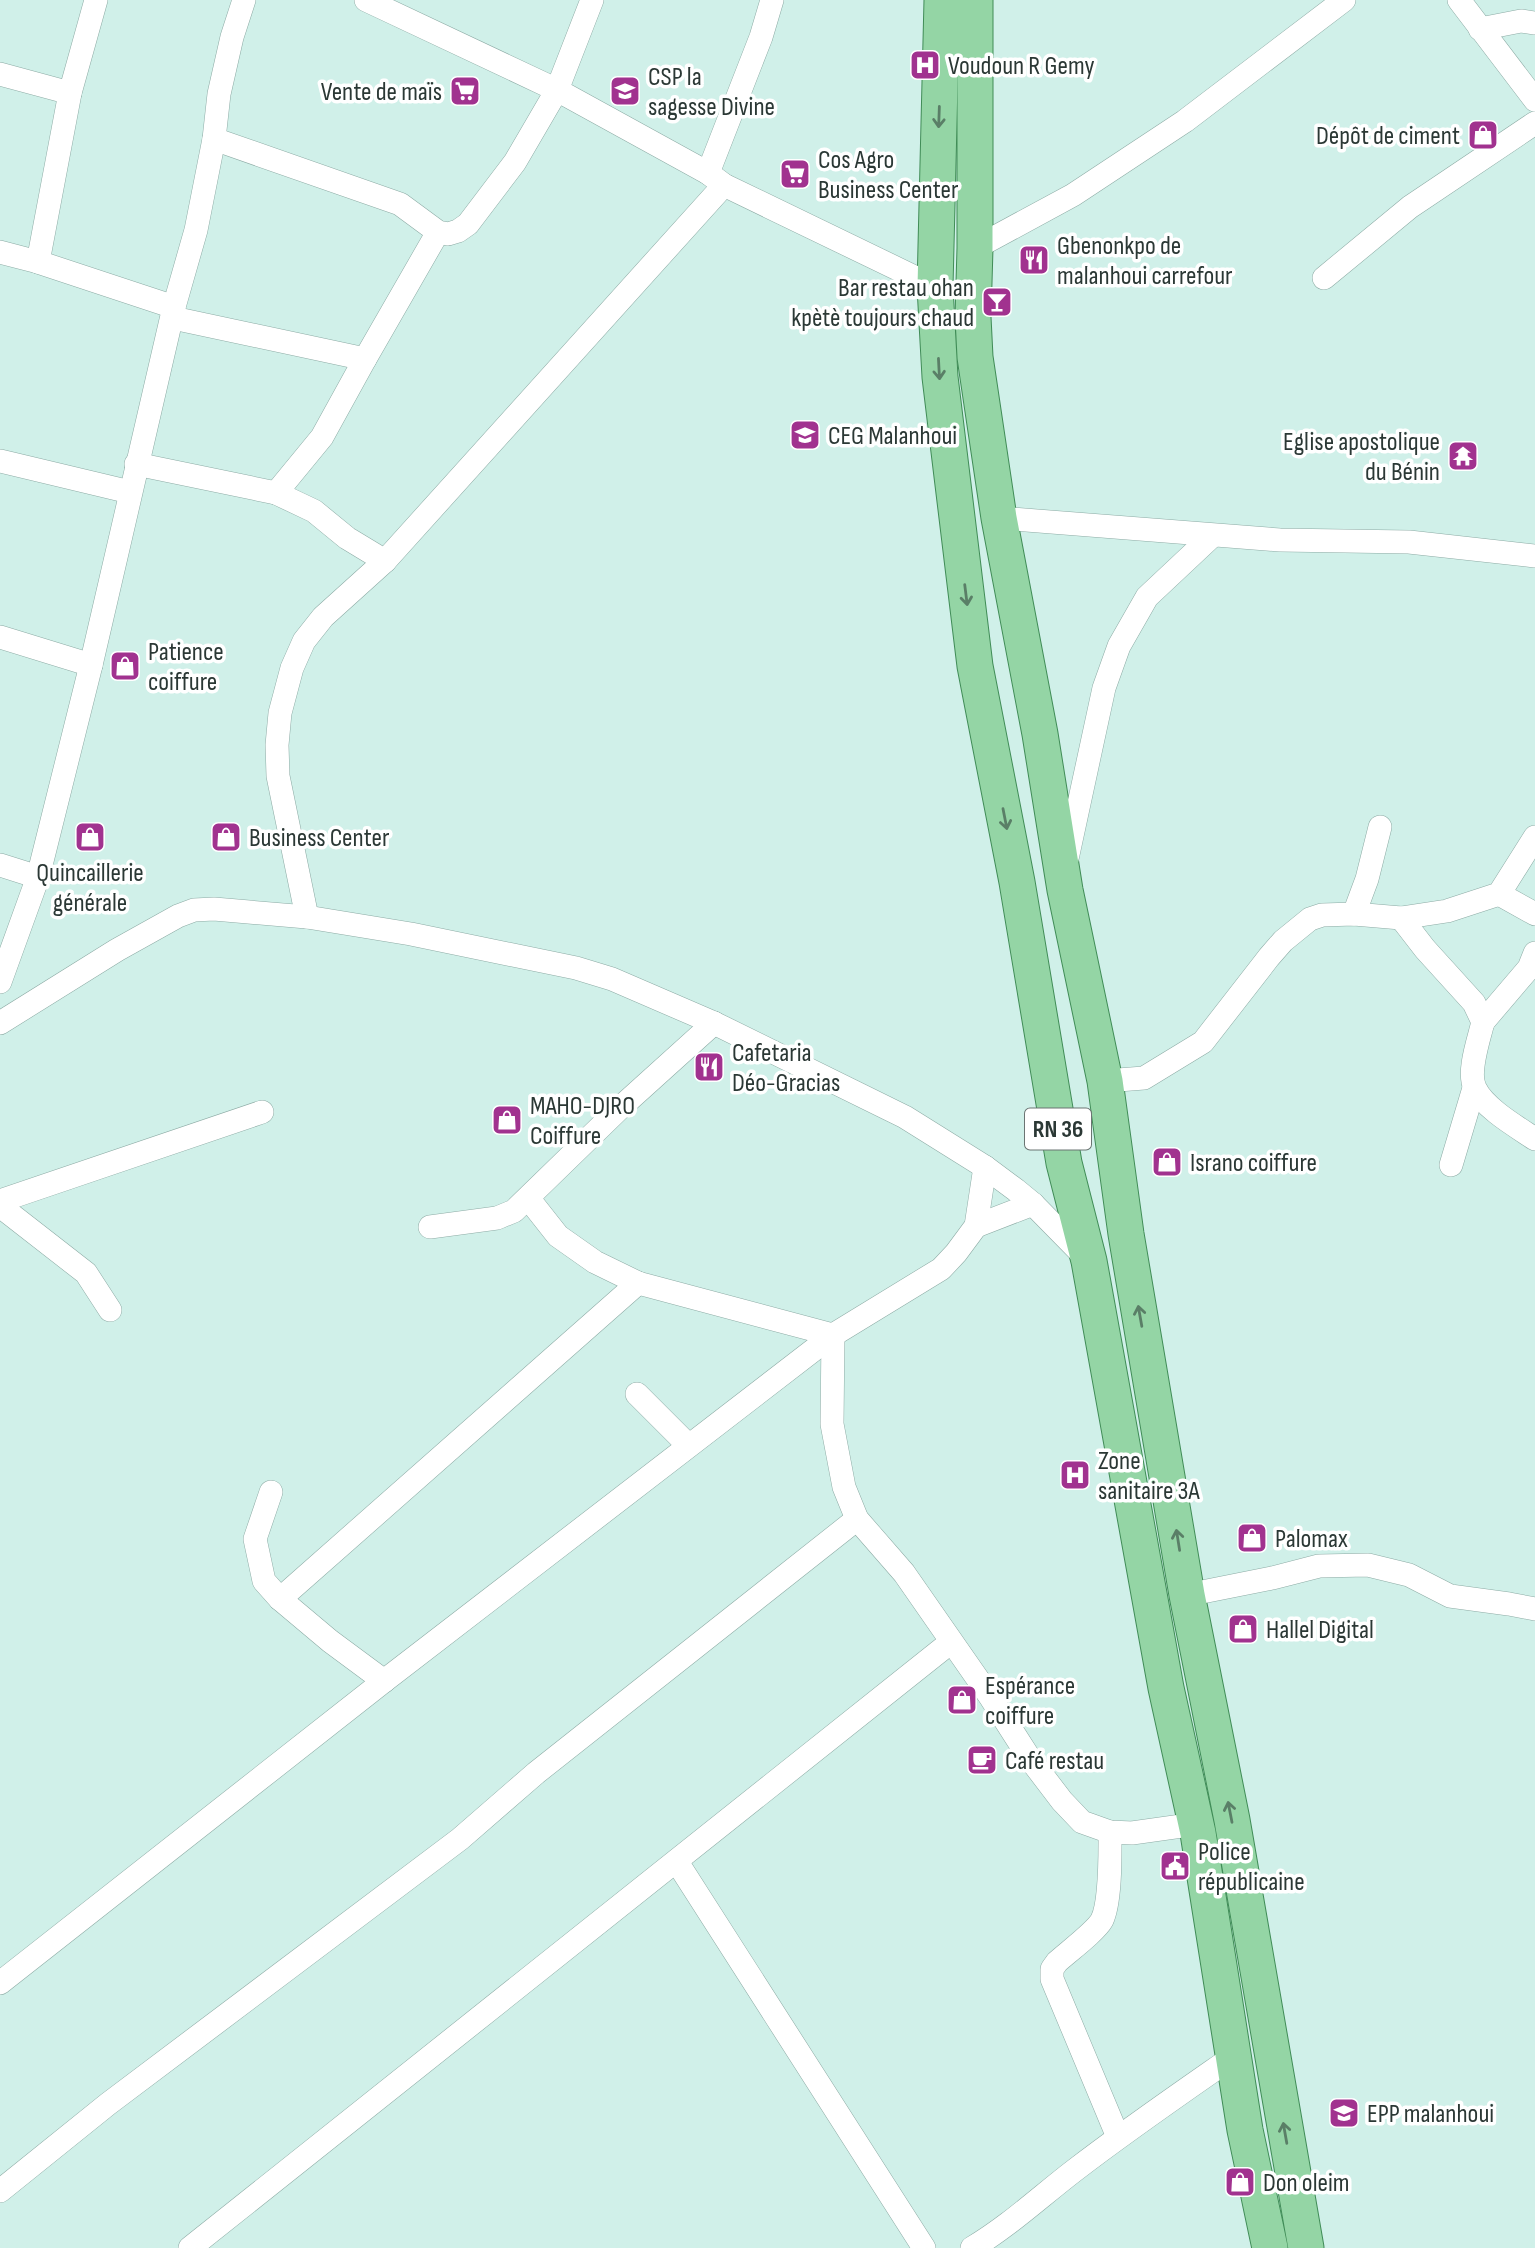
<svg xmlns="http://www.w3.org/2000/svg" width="1535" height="2248" font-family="'Sofia Sans Condensed',sans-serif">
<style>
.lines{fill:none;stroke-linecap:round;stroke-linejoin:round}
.street-casing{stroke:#8daba5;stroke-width:24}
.primary-casing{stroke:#408c57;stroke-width:37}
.street{stroke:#fff;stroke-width:23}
.primary{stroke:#94d5a5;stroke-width:35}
.oneway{stroke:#5a7f67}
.labels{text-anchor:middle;stroke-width:7;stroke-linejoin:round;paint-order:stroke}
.shield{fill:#fff;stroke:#6b7472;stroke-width:2}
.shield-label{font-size:24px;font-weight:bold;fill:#2b3835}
.poi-label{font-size:26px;fill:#2b3835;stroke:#fff;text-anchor:start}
</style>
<rect width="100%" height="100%" fill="#d0f0e9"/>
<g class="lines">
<g class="street-casing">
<g id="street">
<path d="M366 0 557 90 708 173 724 185 935 287"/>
<path d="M1459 0 1535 100"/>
<path d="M1480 29 1521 21 1535 23"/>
<path d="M0 74 70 93"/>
<path d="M214 139 400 204 438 232 448 234 458 231 468 224 515 162 557 90 592 0"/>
<path d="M708 173 761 37 772 0"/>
<path d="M975 248 1073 195 1185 121 1344 0"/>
<path d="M0 252 38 262 174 307"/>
<path d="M38 262 70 93 96 0"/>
<path d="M1324 278 1410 207 1535 123"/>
<path d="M173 318 365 359 438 232"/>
<path d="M0 461 130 492"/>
<path d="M136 464 276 493 322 437 365 359"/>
<path d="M276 493 314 511 347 538 385 561"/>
<path d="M999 518 1280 540 1409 542 1535 556"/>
<path d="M0 637 91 665"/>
<path d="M1067 859 1104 688 1119 646 1147 597 1212 536"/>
<path d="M0 865 38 877"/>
<path d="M1499 894 1535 914"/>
<path d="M1354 914 1367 879 1380 827"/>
<path d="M307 917 278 776 277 745 280 713 292 668 304 641 323 617 385 561 724 185"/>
<path d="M1401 918 1425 949 1474 1003 1483 1022C1479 1039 1467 1072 1475 1088 1484 1108 1517 1127 1535 1139"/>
<path d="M0 982 38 877 91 665 174 307 196 230 214 139 219 94 232 37 244 0"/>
<path d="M1483 1022 1529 968 1535 953"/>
<path d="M0 1023 117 950 178 916 194 910 214 909 307 917 411 934 576 968 612 979 714 1023 905 1117 985 1167 1016 1190 1033 1204 1086 1258"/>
<path d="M1105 1081 1144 1078 1203 1042 1269 957 1283 941 1310 919 1322 915 1354 914 1401 918 1447 911 1499 894 1535 837"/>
<path d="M1451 1165 1474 1088"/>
<path d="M528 1198 558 1236 595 1262 638 1283 833 1335 832 1424 844 1487 857 1519 904 1573 991 1698 1030 1759 1062 1801 1082 1822 1110 1832 1132 1833 1196 1824"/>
<path d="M0 1201 262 1112"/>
<path d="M0 1206 86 1273 110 1310"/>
<path d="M976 1226 1033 1204"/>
<path d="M430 1227 497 1218 514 1211 621 1107 714 1023"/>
<path d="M637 1394 688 1445"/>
<path d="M271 1492 255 1539 264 1581 280 1599 330 1641 384 1681"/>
<path d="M1187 1595 1272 1578 1319 1566 1368 1565 1409 1575 1450 1596 1509 1604 1535 1609"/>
<path d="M280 1599 638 1283"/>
<path d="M1110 1832C1110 1853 1111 1901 1102 1920 1096 1931 1068 1952 1057 1962L1052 1969V1979L1118 2137"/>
<path d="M677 1862 924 2248"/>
<path d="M0 1983 384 1681 833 1335 941 1269 956 1253 976 1226 985 1167"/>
<path d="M0 2191 108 2104 460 1839 536 1773 857 1519"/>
<path d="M190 2248 951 1642"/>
<path d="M972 2248C1009 2226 1041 2196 1075 2170 1127 2130 1181 2093 1234 2056"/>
</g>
</g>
<g class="primary-casing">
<g id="primary">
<path d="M942 0 935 287 940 377 975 666 1017 882 1064 1163 1089 1261 1166 1688 1198 1833 1245 2130 1270 2248"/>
<path d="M975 0V248L973 317 975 357 999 518 1040 734 1065 890 1105 1081 1126 1234 1187 1595 1232 1820 1306 2248"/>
</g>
</g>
<use href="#street" class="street"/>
<use href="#primary" class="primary"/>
</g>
<defs><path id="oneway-shaft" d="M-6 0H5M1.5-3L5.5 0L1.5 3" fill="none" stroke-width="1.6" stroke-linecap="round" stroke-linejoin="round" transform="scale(1.75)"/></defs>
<g class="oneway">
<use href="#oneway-shaft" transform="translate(939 117) rotate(92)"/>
<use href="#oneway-shaft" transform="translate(939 369) rotate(87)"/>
<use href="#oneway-shaft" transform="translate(966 595) rotate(83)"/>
<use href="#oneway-shaft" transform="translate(1005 819) rotate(79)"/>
<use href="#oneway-shaft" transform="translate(1140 1316) rotate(-100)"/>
<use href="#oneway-shaft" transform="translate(1178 1540) rotate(-99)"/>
<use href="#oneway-shaft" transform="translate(1230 1812) rotate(-101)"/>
<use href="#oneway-shaft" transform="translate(1285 2133) rotate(-100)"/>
</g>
<defs>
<g id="hospital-square" transform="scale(1.575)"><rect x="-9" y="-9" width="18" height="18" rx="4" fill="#a1328f" stroke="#fff"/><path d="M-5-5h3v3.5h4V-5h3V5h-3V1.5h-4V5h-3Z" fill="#fff"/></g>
<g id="supermarket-square" transform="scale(1.575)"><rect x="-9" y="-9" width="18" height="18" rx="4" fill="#a1328f" stroke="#fff"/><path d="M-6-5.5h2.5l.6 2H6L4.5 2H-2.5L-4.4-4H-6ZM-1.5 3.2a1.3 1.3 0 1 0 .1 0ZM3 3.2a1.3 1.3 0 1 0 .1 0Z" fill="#fff"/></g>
<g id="school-square" transform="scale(1.575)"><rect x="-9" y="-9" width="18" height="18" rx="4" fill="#a1328f" stroke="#fff"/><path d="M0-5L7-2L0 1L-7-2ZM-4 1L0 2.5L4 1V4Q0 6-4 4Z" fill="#fff"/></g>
<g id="shop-square" transform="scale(1.575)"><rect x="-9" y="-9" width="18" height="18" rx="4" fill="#a1328f" stroke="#fff"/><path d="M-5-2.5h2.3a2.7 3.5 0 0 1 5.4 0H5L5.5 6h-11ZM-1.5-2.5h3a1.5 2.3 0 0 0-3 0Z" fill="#fff"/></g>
<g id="restaurant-square" transform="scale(1.575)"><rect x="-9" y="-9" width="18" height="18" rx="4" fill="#a1328f" stroke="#fff"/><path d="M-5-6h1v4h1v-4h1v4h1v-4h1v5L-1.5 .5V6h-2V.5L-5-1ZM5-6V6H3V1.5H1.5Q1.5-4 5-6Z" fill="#fff"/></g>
<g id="bar-square" transform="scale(1.575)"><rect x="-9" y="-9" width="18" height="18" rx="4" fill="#a1328f" stroke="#fff"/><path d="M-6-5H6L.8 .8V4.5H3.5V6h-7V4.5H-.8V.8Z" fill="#fff"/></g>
<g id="temple-square" transform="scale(1.575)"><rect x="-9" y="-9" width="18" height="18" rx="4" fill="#a1328f" stroke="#fff"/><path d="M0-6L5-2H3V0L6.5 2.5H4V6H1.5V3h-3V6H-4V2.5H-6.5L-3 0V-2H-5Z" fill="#fff"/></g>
<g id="cafe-square" transform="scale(1.575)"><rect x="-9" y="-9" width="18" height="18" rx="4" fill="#a1328f" stroke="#fff"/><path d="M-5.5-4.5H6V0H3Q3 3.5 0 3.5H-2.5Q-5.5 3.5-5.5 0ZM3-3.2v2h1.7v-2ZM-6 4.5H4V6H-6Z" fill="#fff"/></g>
<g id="civic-square" transform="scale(1.575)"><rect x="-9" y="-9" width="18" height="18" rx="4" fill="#a1328f" stroke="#fff"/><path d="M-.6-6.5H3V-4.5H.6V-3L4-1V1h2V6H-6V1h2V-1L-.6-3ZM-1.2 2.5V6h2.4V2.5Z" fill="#fff"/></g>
</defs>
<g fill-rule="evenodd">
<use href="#hospital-square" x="925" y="65"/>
<use href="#supermarket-square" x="465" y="91"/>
<use href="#school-square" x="625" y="91"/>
<use href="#shop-square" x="1483" y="135"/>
<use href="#supermarket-square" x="795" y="174"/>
<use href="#restaurant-square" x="1034" y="260"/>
<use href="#bar-square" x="997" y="302"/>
<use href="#school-square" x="805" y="435"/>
<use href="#temple-square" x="1463" y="456"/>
<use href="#shop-square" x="125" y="666"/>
<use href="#shop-square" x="90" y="837"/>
<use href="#shop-square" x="226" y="837"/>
<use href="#restaurant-square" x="709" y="1067"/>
<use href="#shop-square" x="507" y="1120"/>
<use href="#shop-square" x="1167" y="1162"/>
<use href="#hospital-square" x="1075" y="1475"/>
<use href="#shop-square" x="1252" y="1538"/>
<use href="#shop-square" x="1243" y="1629"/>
<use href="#shop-square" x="962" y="1700"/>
<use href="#cafe-square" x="982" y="1760"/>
<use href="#civic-square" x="1175" y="1866"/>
<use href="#school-square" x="1344" y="2113"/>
<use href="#shop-square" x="1240" y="2182"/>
</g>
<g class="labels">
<rect class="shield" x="1025" y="1108.5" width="66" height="41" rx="5"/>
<g class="shield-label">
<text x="1058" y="1137">RN 36</text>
</g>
<g class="poi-label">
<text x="948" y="74">Voudoun R Gemy</text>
<text x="648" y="85">CSP la<tspan x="648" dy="30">sagesse Divine</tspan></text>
<text x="442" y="100" text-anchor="end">Vente de maïs</text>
<text x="1460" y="144" text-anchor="end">Dépôt de ciment</text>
<text x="818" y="168">Cos Agro<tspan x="818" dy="30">Business Center</tspan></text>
<text x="1057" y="254">Gbenonkpo de<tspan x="1057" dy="30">malanhoui carrefour</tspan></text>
<text x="974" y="296" text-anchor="end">Bar restau ohan<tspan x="974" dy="30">kpètè toujours chaud</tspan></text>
<text x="828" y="444">CEG Malanhoui</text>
<text x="1440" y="450" text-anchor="end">Eglise apostolique<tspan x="1440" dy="30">du Bénin</tspan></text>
<text x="148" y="660">Patience<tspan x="148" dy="30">coiffure</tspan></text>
<text x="249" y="846">Business Center</text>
<text x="90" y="881" text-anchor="middle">Quincaillerie<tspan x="90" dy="30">générale</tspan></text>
<text x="732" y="1061">Cafetaria<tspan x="732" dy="30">Déo-Gracias</tspan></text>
<text x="530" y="1114">MAHO-DJRO<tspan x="530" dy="30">Coiffure</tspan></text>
<text x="1190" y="1171">Israno coiffure</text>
<text x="1098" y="1469">Zone<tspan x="1098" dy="30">sanitaire 3A</tspan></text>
<text x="1275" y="1547">Palomax</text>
<text x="1266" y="1638">Hallel Digital</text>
<text x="985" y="1694">Espérance<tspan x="985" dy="30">coiffure</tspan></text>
<text x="1005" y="1769">Café restau</text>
<text x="1198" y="1860">Police<tspan x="1198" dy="30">républicaine</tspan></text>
<text x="1367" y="2122">EPP malanhoui</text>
<text x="1263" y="2191">Don oleim</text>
</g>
</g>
</svg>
